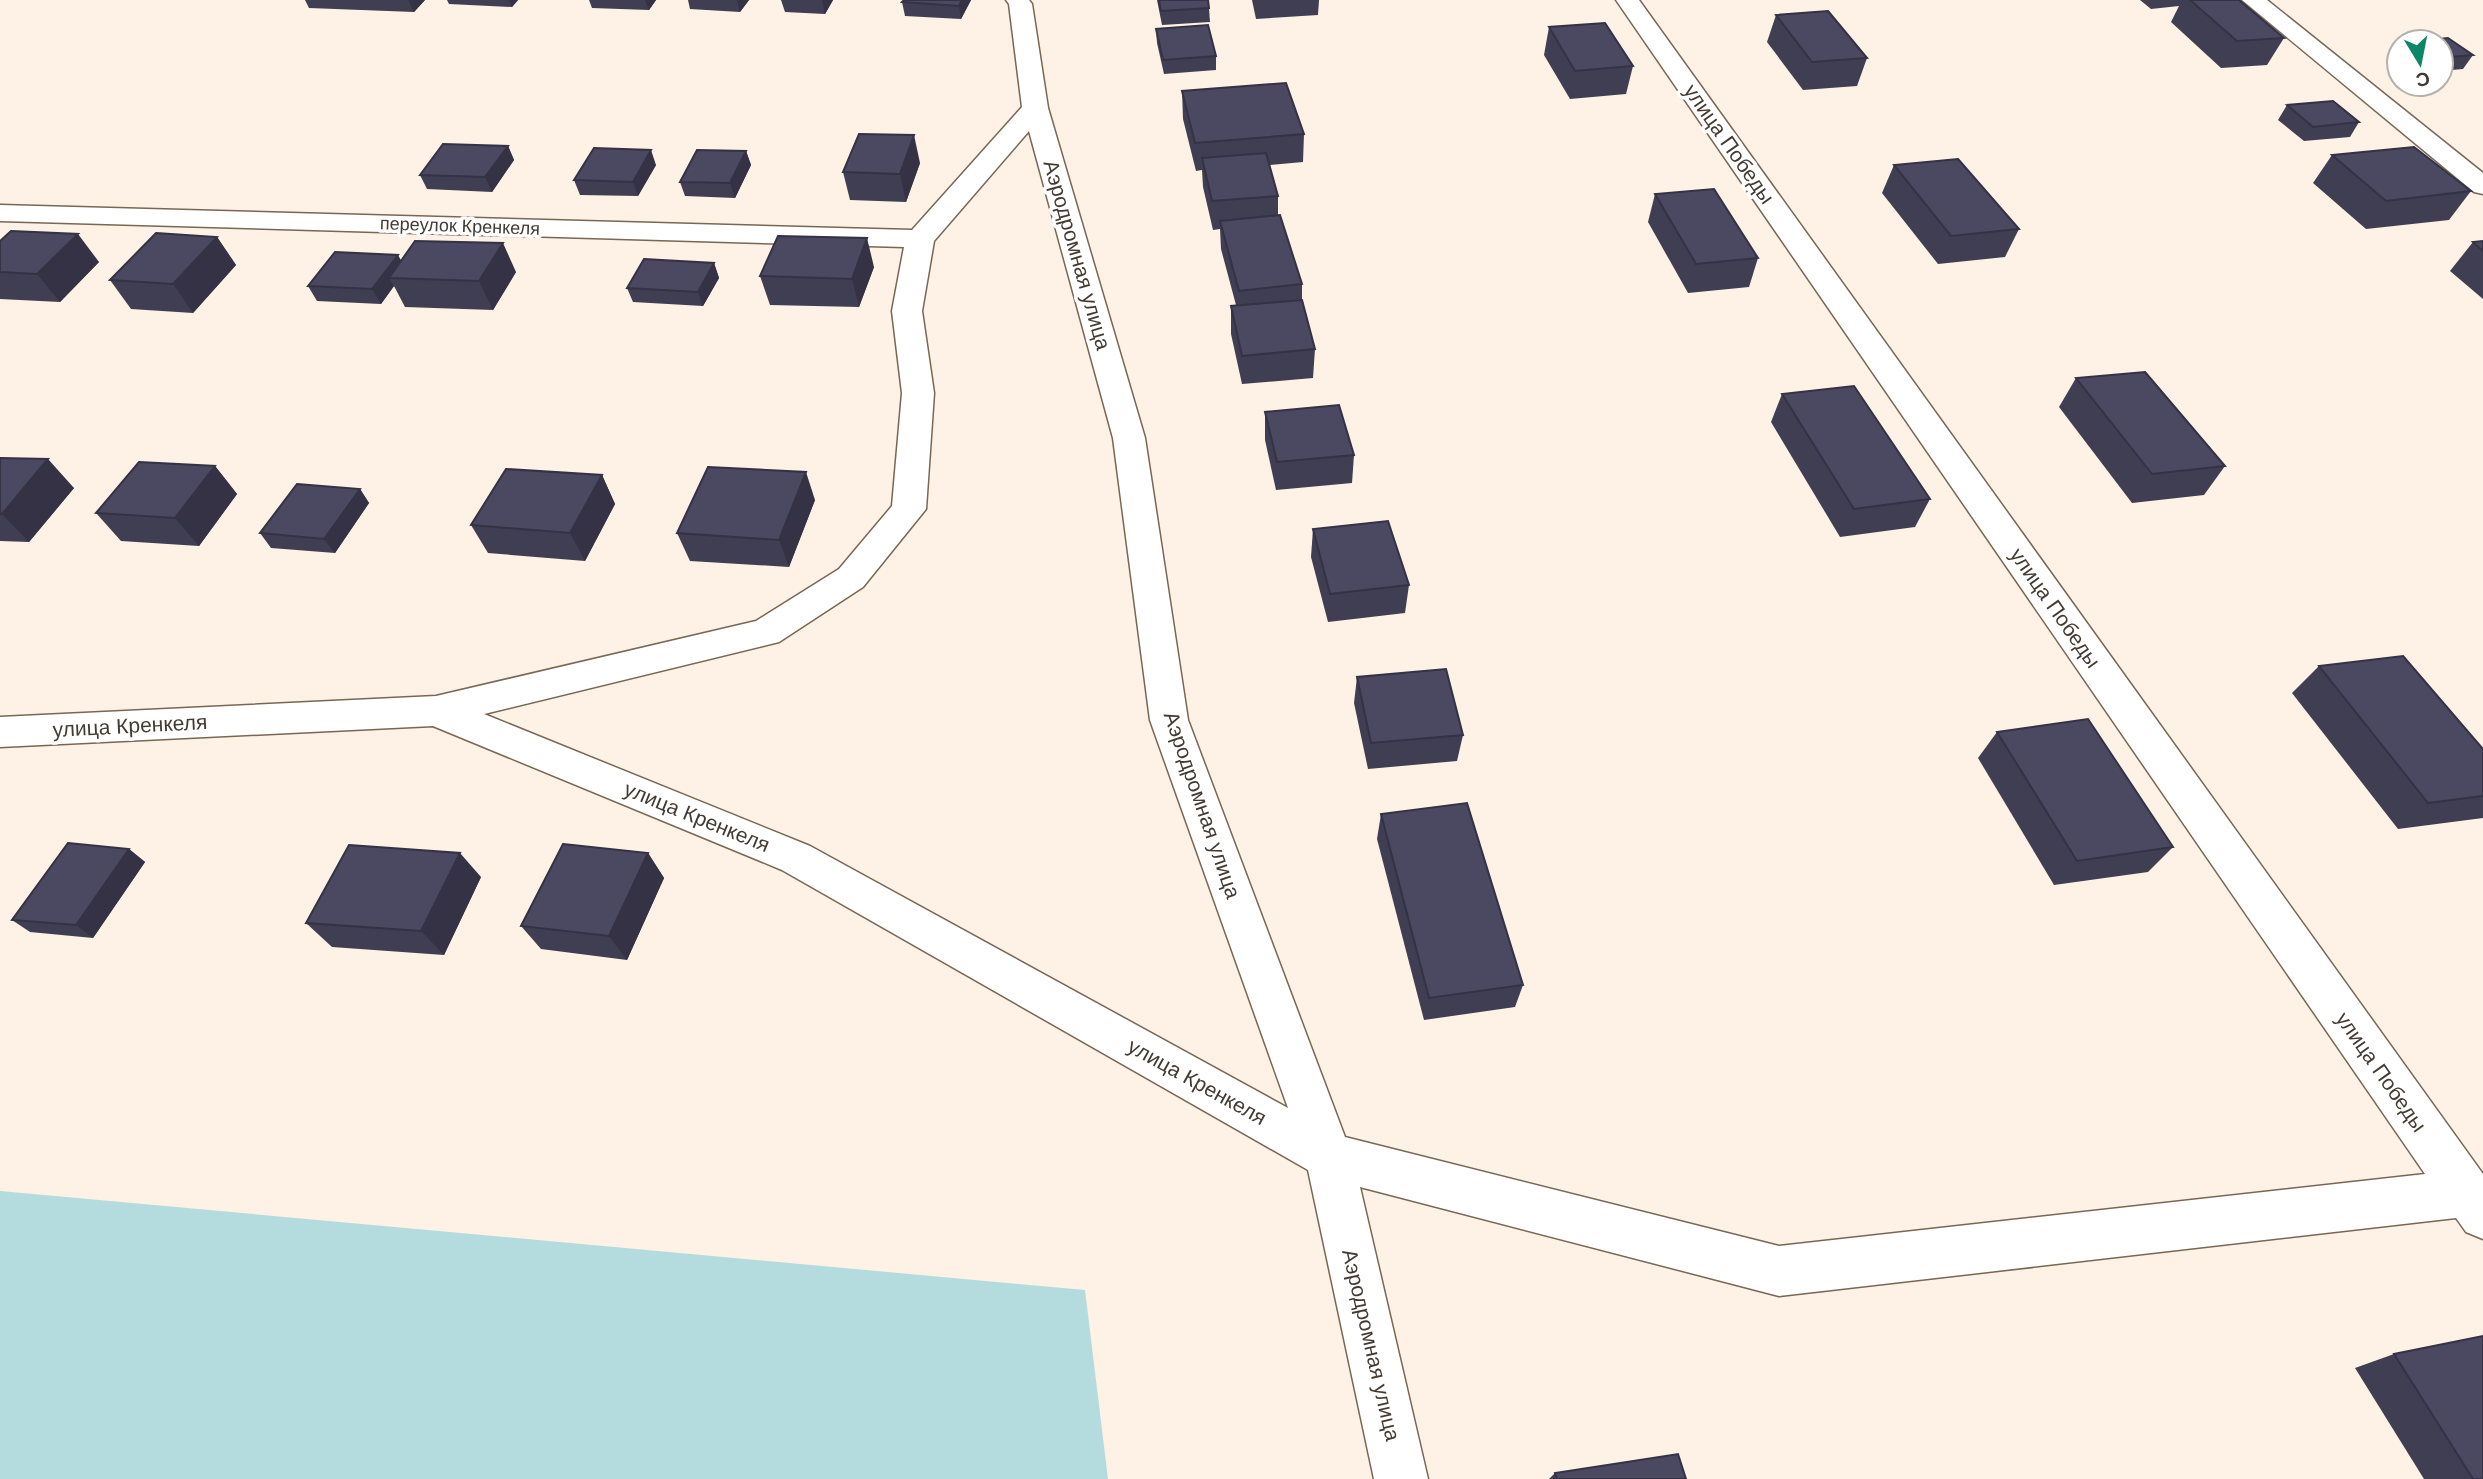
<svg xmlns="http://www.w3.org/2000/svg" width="2483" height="1479" font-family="Arial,sans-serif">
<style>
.water{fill:#b4dbdd}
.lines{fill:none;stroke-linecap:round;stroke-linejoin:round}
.street-casing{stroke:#786754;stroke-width:3}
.street{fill:#fff;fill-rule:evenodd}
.wall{fill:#403e53}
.shaded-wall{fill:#343244}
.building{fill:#4b4861;stroke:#343244;stroke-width:2}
.labels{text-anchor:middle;stroke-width:7;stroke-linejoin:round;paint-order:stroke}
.far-street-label{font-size:18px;fill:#433b33;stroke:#fff}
.street-label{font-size:21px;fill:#433b33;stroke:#fff}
</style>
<rect width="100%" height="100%" fill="#fdf2e5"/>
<path class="water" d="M0 1191 1085 1290 1108 1479H0Z"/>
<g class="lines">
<g class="street-casing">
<g id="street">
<path d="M1006 0H1029L1032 4 1048 108 1145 438 1188 720 1345 1137 1779 1246 2425 1174 1616 0H1639L2483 1174V1239L2466 1232 2456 1218 1779 1296 1360 1187 1428 1479H1374L1308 1170 782 870 433 726 0 747V717L436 696 756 621 839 569 892 506 902 393 892 311 904 247 0 221V205L912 230 1022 107 1009 4ZM1029 131 1113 438 1150 720 1288 1108 810 846 484 714 779 642 863 587 926 509 934 393 922 311 934 241Z"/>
<path d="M2242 0H2267L2483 173V194L2474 192Z"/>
</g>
</g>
<use href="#street" class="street"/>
</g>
<g class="wall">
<path d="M305 0H425L414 12 309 8Z"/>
<path d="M447 0H518L512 7 449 4Z"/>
<path d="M589 0H656L649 10 592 8Z"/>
<path d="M688 0H749L740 12 690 9Z"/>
<path d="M781 0H833L825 14 785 12Z"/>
<path d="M904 0H971L961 19 905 16 902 2Z"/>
<path d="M1157 0H1208L1209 8 1210 22 1162 25Z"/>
<path d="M1252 0H1319L1318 15 1256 19Z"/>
<path d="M2140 0H2239L2284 38 2267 65 2221 68 2171 22 2179 6 2151 9Z"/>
<path d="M1776 15 1867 58 1857 86 1803 90 1767 42Z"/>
<path d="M1549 27 1633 66 1626 94 1570 99 1544 55Z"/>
<path d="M1156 29 1216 56V70L1164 74 1157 43Z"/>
<path d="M2448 38 2473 55 2463 69 2441 71V42H2409Z"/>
<path d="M1182 91 1304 134 1303 162 1269 165 1278 196V215L1302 284V300L1315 349 1313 378 1242 384 1231 334V306L1236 305 1221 249 1220 229 1213 230 1203 187 1202 170 1196 171 1183 119Z"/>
<path d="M2287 105 2359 122 2350 137 2304 141 2278 120Z"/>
<path d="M508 146 514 160 492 192 427 189 420 175Z"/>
<path d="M746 151 751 165 735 198 685 196 680 182Z"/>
<path d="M2332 155 2471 191 2449 220 2366 229 2313 183Z"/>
<path d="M920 163 906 202 850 200 843 172Z"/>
<path d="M656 165 638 196 580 195 574 180Z"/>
<path d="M1894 165 2019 229 2005 257 1938 264 1882 193Z"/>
<path d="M1655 194 1758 258 1749 287 1688 293 1648 222Z"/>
<path d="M217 237 236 265 193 313 131 309 110 280Z"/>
<path d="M0 241 99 262 60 302 0 299Z"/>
<path d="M2483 241V299L2450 271 2473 242Z"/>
<path d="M401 261 516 272 493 310 405 307 394 286 381 304 317 301 308 286Z"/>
<path d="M714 263 719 278 703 306 633 302 627 288Z"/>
<path d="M874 267 859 307 770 305 760 276Z"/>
<path d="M2076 378 2225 466 2204 495 2132 503 2059 407Z"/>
<path d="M1782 394 1930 499 1915 527 1840 537 1771 422Z"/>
<path d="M1265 412 1354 455 1352 483 1276 490 1265 440Z"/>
<path d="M0 458 74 488 29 542 0 541Z"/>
<path d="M215 466 237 494 199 546 121 541 96 513Z"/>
<path d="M602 475 615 504 585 561 488 553 471 525Z"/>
<path d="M360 489 369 503 335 553 271 548 260 533Z"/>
<path d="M815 500 789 567 690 561 677 533Z"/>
<path d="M1313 529 1409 585 1405 613 1328 622 1311 557Z"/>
<path d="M2319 666 2483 749V818L2398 829 2292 693Z"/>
<path d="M1357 677 1463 735 1457 761 1368 769 1354 703Z"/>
<path d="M1997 732 2173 847 2148 872 2054 885 1978 758Z"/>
<path d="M1381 814 1523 985 1515 1007 1424 1020 1377 839Z"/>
<path d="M129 849 145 862 93 938 30 932 12 920Z"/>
<path d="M648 853 664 878 627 960 541 949 521 926Z"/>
<path d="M481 877 444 955 332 947 306 923Z"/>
<path d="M2394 1354 2483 1479H2424L2355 1368Z"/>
<path d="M1555 1473 1686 1479H1549Z"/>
</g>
<g class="shaded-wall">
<path d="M408 0H425L414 12Z"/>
<path d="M509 0H518L512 7Z"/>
<path d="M645 0H656L649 10Z"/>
<path d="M737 0H749L740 12Z"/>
<path d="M822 0H833L825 14Z"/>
<path d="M962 0H971L961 19 959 6Z"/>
<path d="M914 135 920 163 906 202 900 174Z"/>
<path d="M508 146 514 160 492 192 485 177Z"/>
<path d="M651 150 656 165 638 196 633 182Z"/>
<path d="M746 151 751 165 735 198 730 183Z"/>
<path d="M78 234 99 262 60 302 37 274Z"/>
<path d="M217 237 236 265 193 313 173 284Z"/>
<path d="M867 238 874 267 859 307 852 279Z"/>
<path d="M503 243 516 272 493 310 479 281Z"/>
<path d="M398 255 406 269 389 278 394 286 381 304 372 289Z"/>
<path d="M714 263 719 278 703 306 698 292Z"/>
<path d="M48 459 74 488 29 542 2 514Z"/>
<path d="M215 466 237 494 199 546 175 518Z"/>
<path d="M806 472 815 500 789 567 779 540Z"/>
<path d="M602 475 615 504 585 561 570 533Z"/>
<path d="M360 489 369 503 335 553 324 539Z"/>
<path d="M129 849 145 862 93 938 76 925Z"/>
<path d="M460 853 481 877 444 955 421 931Z"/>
<path d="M648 853 664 878 627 960 609 936Z"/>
</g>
<g class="building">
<path d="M904 0H962L959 6 902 2Z"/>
<path d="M1159 0H1208L1209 8 1161 11Z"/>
<path d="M2190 0H2239L2284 38 2237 41Z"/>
<path d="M1828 11 1867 58 1812 62 1776 15Z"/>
<path d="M1605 23 1633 66 1575 71 1549 27Z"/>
<path d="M1208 25 1216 56 1163 60 1156 29Z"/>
<path d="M2448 38 2473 55 2441 58V42H2410Z"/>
<path d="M1286 83 1304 134 1195 143 1182 91Z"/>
<path d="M2333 101 2359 122 2313 127 2287 105Z"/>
<path d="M859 134 914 135 900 174 843 172Z"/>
<path d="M443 144 508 146 485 177 420 175Z"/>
<path d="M2414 147 2471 191 2386 201 2332 155Z"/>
<path d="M594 148 651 150 633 182 574 180Z"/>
<path d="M697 150 746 151 730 183 680 182Z"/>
<path d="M1266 153 1278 196 1212 201 1202 158Z"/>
<path d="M1958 159 2019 229 1951 236 1894 165Z"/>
<path d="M1714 189 1758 258 1696 264 1655 194Z"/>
<path d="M1280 215 1302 284 1239 291 1220 221Z"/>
<path d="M11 231 78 234 37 274 0 272V241Z"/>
<path d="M156 233 217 237 173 284 110 280Z"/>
<path d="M778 236 867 238 852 279 760 276Z"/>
<path d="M415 241 503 243 479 281 389 278Z"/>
<path d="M2483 241V251L2473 242Z"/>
<path d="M335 252 398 255 372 289 308 286Z"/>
<path d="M644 259 714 263 698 292 627 288Z"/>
<path d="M1302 300 1315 349 1242 356 1231 306Z"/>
<path d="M2145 372 2225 466 2152 474 2076 378Z"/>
<path d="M1854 386 1930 499 1854 509 1782 394Z"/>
<path d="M1339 405 1354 455 1277 462 1265 412Z"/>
<path d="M0 458 48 459 2 514H0Z"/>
<path d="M139 462 215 466 175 518 96 513Z"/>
<path d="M708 467 806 472 779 540 677 533Z"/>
<path d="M506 469 602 475 570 533 471 525Z"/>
<path d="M297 484 360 489 324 539 260 533Z"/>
<path d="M1388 521 1409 585 1330 594 1313 529Z"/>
<path d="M2403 656 2483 749V796L2428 803 2319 666Z"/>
<path d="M1446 669 1463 735 1371 743 1357 677Z"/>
<path d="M2088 719 2173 847 2077 861 1997 732Z"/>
<path d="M1467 803 1523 985 1429 998 1381 814Z"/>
<path d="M68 843 129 849 76 925 12 920Z"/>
<path d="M563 844 648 853 609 936 521 926Z"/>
<path d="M349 845 460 853 421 931 306 923Z"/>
<path d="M2483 1336V1479H2473L2394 1354Z"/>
<path d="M1678 1454 1686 1479H1557L1555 1473Z"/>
</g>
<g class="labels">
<g class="far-street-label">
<text transform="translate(460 226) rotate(2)" y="6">переулок Кренкеля</text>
</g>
<g class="street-label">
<text transform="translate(1729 144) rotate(55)" y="7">улица Победы</text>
<text transform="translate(1077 255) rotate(74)" y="7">Аэродромная улица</text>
<text transform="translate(2055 608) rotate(55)" y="7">улица Победы</text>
<text transform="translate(130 726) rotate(-3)" y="7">улица Кренкеля</text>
<text transform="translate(1202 805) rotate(71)" y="7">Аэродромная улица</text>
<text transform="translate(697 817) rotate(22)" y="7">улица Кренкеля</text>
<text transform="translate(2381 1072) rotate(55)" y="7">улица Победы</text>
<text transform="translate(1197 1082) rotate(29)" y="7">улица Кренкеля</text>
<text transform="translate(1371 1345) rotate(77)" y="7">Аэродромная улица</text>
</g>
</g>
<g transform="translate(2420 63) rotate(170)"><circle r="33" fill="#ffffff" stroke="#b4b1ad" stroke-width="2"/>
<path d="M0-5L12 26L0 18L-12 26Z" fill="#0d8668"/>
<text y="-10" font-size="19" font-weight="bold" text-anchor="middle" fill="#433b33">С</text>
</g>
</svg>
